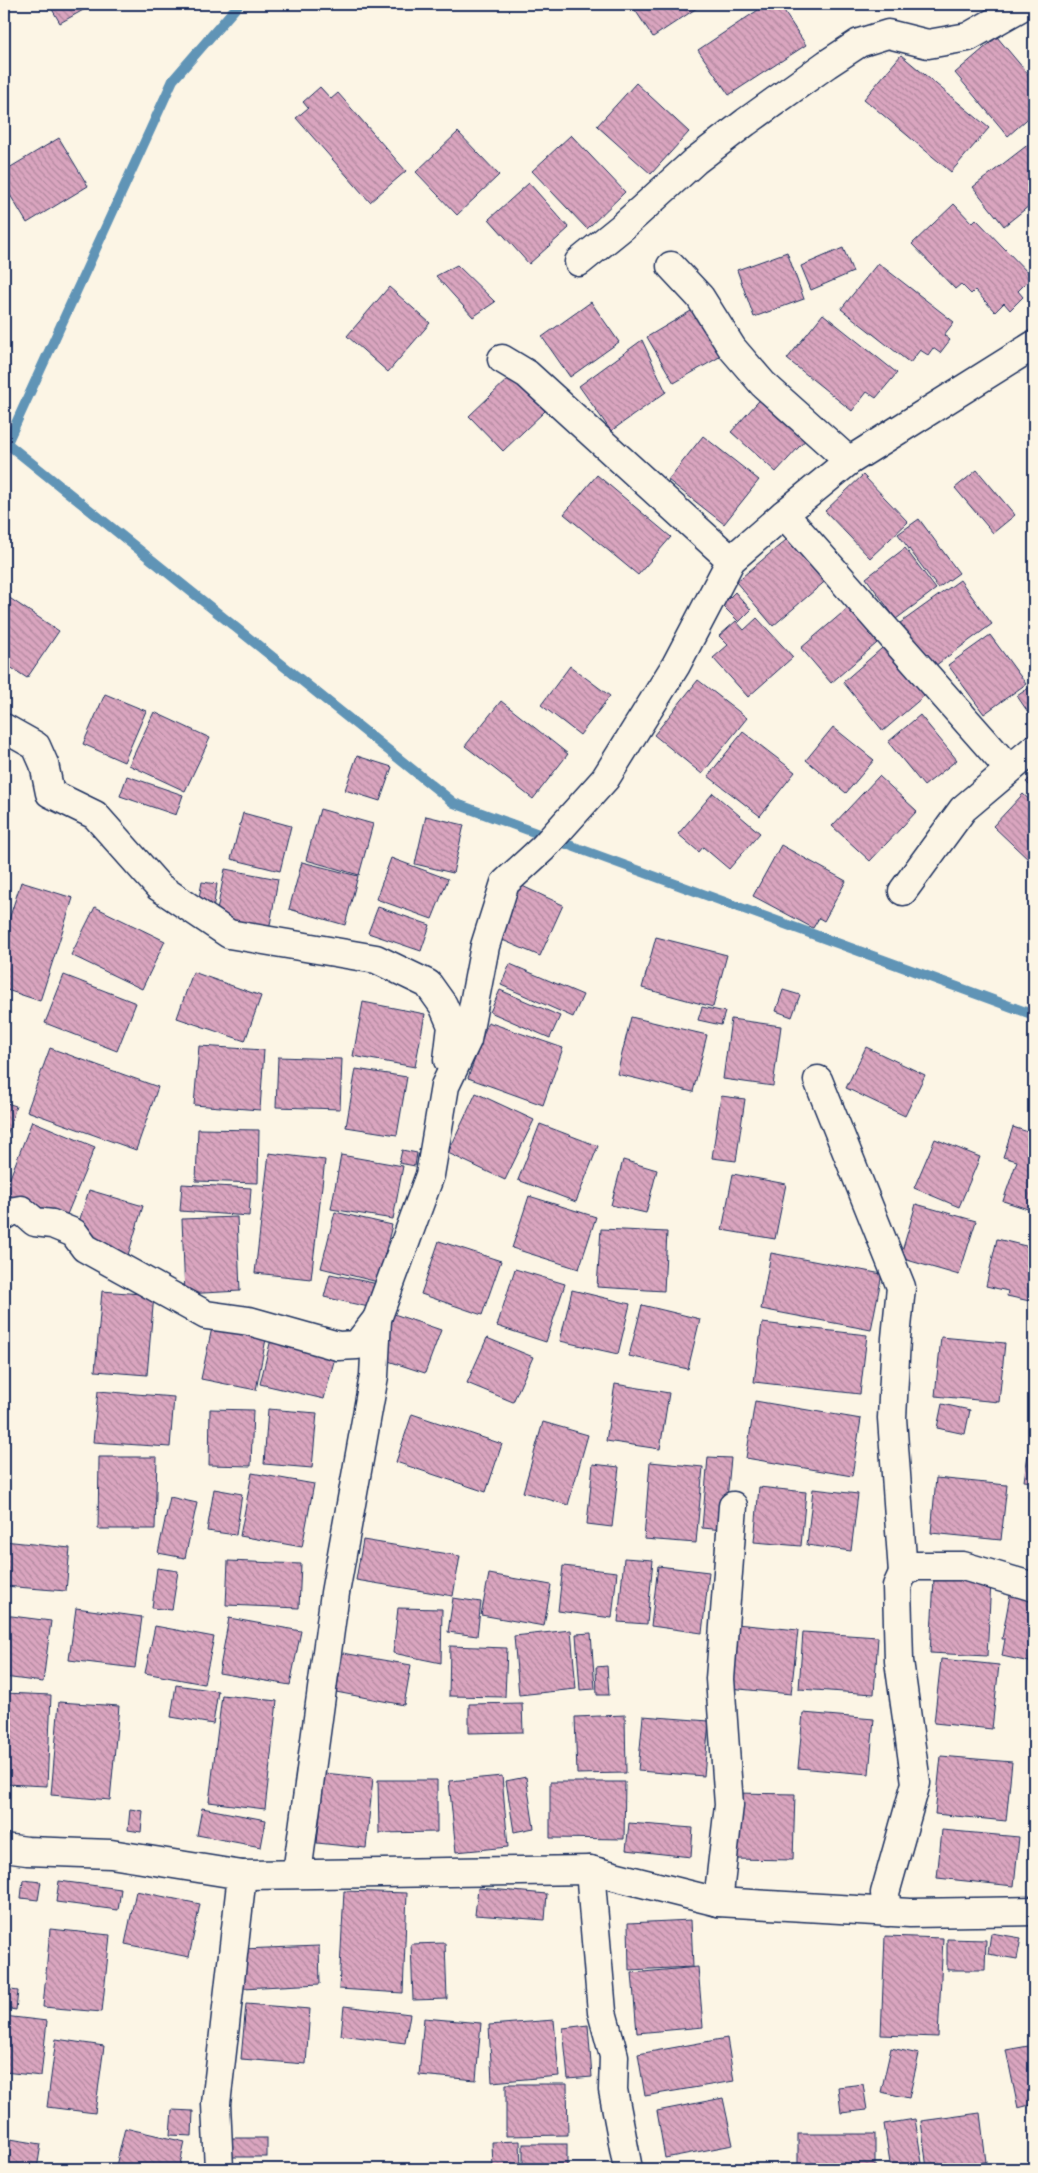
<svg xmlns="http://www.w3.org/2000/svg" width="1038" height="2173" font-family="'Comic Neue',sans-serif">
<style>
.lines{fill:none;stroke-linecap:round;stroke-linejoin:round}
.stream{stroke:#6194b6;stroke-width:10}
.building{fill:url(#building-back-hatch);stroke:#1b2f5e}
.minor-casing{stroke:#1b2f5e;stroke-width:31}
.minor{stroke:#fcf5e5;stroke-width:28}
</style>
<defs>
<pattern id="building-back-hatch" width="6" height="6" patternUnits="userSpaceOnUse" patternTransform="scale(1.25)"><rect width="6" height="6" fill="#daa5bf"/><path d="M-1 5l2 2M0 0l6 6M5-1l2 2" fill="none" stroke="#b0879e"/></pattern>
</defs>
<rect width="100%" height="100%" fill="#fcf5e5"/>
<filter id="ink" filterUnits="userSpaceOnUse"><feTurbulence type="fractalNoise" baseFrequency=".02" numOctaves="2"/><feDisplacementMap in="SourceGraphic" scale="10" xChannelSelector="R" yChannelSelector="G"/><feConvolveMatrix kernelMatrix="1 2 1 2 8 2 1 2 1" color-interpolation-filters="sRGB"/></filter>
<g filter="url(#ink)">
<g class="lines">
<g class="stream">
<path d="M4 441 454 803 1034 1015"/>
<path d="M7 443 173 80 239 4"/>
</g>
</g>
<g class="building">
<path d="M49 4H94L60 23Z"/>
<path d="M631 4H703L653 37Z"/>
<path d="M767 4H779L806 45 729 95 698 50Z"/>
<path d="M997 37 1034 81V113L1008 136 955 73Z"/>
<path d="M901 55 989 128 951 172 864 99Z"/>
<path d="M636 83 689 132 651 174 597 126Z"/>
<path d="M320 87 331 99 338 93 406 171 370 202 296 118 308 108 303 102Z"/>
<path d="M458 132 499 175 457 215 416 172Z"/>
<path d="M571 135 625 192 587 229 532 171Z"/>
<path d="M59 138 88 186 27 223 4 185V171Z"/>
<path d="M1034 140V202L1004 226 973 187Z"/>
<path d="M529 183 569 228 529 264 489 219Z"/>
<path d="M954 204 972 223 976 219 1032 277 1018 291 1023 297 1010 310 1004 303 995 312 975 290 971 294 961 284 955 289 912 244Z"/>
<path d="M843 248 853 272 811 290 801 266Z"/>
<path d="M787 252 804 299 754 317 737 270Z"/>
<path d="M878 263 954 322 944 335 950 340 940 353 933 348 928 355 920 350 910 363 841 309Z"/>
<path d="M457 265 495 302 473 317 436 276Z"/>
<path d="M389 287 430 323 388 372 347 336Z"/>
<path d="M591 302 619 342 570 377 542 337Z"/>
<path d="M696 308 723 355 674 383 647 337Z"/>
<path d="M823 314 897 373 876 398 867 392 852 411 787 359Z"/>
<path d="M642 340 666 392 611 431 579 386Z"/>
<path d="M511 376 545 411 503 451 469 416Z"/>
<path d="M765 394 810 435 776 472 731 432Z"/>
<path d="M703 436 759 480 724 524 668 480Z"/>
<path d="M977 470 1015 515 993 533 955 488Z"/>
<path d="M597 475 671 537 638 575 564 514Z"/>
<path d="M863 475 908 522 870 558 825 511Z"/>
<path d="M919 519 959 573 938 588 898 534Z"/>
<path d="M792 535 829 578 773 626 736 582Z"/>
<path d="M905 548 936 589 896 619 866 578Z"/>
<path d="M960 580 992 624 928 671 896 626Z"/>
<path d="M735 592 751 610 739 622 722 605Z"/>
<path d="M8 597 59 631 27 678 4 663V603Z"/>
<path d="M855 602 884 637 831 683 801 648Z"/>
<path d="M757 618 793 657 748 697 713 658 728 645 719 636 736 621 744 630Z"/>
<path d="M990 635 1026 684 984 714 948 665Z"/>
<path d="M889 642 930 691 883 731 843 682Z"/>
<path d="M570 666 610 696 580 735 541 705Z"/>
<path d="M698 680 747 718 702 774 654 735Z"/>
<path d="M1030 687 1034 692V712L1030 715 1017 696Z"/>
<path d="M105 694 146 711 124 762 83 744Z"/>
<path d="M501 701 568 754 533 799 465 746Z"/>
<path d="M154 712 210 738 185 791 129 765Z"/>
<path d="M920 715 957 760 924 786 888 742Z"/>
<path d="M833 727 874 760 846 793 806 760Z"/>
<path d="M743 732 795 772 760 816 708 776Z"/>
<path d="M357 756 392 767 380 801 345 790Z"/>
<path d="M1034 774V790L1026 782Z"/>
<path d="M127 776 183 795 176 815 120 796Z"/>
<path d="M879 776 917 811 870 861 832 826Z"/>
<path d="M713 793 760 833 729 869 703 847 699 852 678 834Z"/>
<path d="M1023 794 1034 804V861L1032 863 993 826Z"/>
<path d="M320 809 373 824 359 875 306 860Z"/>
<path d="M243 813 291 826 280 871 231 859Z"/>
<path d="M426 816 464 825 453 873 415 864Z"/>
<path d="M781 845 846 881 824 921 819 918 813 928 753 896Z"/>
<path d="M391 858 448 879 432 919 376 899Z"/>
<path d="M302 862 358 876 345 925 289 909Z"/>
<path d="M225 869 278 879 269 931 215 921Z"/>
<path d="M21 882 73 898 40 1001 4 989V935Z"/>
<path d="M202 882 217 884 213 910 197 908Z"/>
<path d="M518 884 563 905 540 956 500 939 510 916 504 913Z"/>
<path d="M95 907 165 941 142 989 71 955Z"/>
<path d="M378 907 430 925 421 951 368 933Z"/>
<path d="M656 937 727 955 713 1007 642 988Z"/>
<path d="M510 964 583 995 573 1017 501 985Z"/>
<path d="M193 972 261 996 245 1041 177 1018Z"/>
<path d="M64 975 136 1003 117 1051 45 1023Z"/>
<path d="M500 990 560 1016 550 1038 490 1012Z"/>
<path d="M783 990 800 995 792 1017 776 1011Z"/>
<path d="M363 1002 425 1014 415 1067 353 1056Z"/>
<path d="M702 1007 725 1012 721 1025 698 1020Z"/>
<path d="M631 1017 707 1035 693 1092 617 1074Z"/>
<path d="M731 1019 781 1026 773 1086 723 1079Z"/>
<path d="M488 1022 563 1048 543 1105 468 1078Z"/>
<path d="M199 1046 264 1050 260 1110 194 1105Z"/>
<path d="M866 1047 925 1075 905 1116 846 1088Z"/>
<path d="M50 1048 158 1087 136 1150 27 1111Z"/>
<path d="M278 1057 342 1059 340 1109 276 1107Z"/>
<path d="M356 1069 407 1077 397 1135 346 1127Z"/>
<path d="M476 1093 534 1120 505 1180 448 1153Z"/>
<path d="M721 1096 745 1099 736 1161 712 1158Z"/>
<path d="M4 1102 16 1106 4 1145Z"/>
<path d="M32 1121 95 1147 66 1217 4 1193Z"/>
<path d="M540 1124 598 1146 576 1202 518 1180Z"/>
<path d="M1013 1127 1034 1134V1211L1003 1201 1017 1161 1003 1157Z"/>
<path d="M198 1129 259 1130 258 1183 196 1181Z"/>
<path d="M935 1139 980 1157 959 1207 914 1188Z"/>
<path d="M402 1150 417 1153 415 1166 399 1163Z"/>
<path d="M269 1153 325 1160 311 1279 255 1273Z"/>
<path d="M341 1155 403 1166 393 1219 331 1209Z"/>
<path d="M623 1160 657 1170 646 1213 611 1205Z"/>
<path d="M733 1174 786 1184 775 1239 722 1230Z"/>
<path d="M182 1184 251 1188 249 1216 180 1211Z"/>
<path d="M89 1190 143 1206 128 1255 74 1238Z"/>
<path d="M529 1196 596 1217 579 1269 512 1248Z"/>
<path d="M916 1204 976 1221 959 1275 900 1258Z"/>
<path d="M335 1212 392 1225 378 1282 321 1268Z"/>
<path d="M237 1217 240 1291 185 1294 182 1219Z"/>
<path d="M601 1229 667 1232 664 1291 597 1287Z"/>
<path d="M997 1239 1034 1248V1302L1007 1296 1008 1291 986 1286Z"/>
<path d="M439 1241 501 1261 482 1315 421 1294Z"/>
<path d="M771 1253 882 1274 871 1330 761 1309Z"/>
<path d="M515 1269 565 1284 546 1342 497 1326Z"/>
<path d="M330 1274 378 1284 373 1308 324 1297Z"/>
<path d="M572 1290 630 1304 618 1354 560 1341Z"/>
<path d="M102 1291 154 1295 147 1375 95 1371Z"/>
<path d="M642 1305 700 1319 688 1369 629 1356Z"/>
<path d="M394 1314 441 1330 425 1373 379 1358Z"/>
<path d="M213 1323 267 1334 256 1390 201 1379Z"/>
<path d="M762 1323 867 1335 860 1394 754 1382Z"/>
<path d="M273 1331 338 1346 324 1399 260 1384Z"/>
<path d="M941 1337 1005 1343 999 1402 935 1396Z"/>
<path d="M487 1338 533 1357 513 1402 467 1383Z"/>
<path d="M615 1384 669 1393 660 1449 606 1441Z"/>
<path d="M98 1391 174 1397 170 1447 93 1442Z"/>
<path d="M755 1401 861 1419 852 1476 746 1458Z"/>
<path d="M942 1404 970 1410 965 1434 937 1428Z"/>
<path d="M210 1409 253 1410 251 1466 209 1465Z"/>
<path d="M268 1409 317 1413 312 1468 264 1464Z"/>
<path d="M412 1414 502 1444 486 1492 396 1462Z"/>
<path d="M1033 1421H1034V1482L1024 1481Z"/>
<path d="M543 1422 588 1435 568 1505 523 1492Z"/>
<path d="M99 1457H157L155 1529H98Z"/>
<path d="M708 1457 731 1458 724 1530 702 1528Z"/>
<path d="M650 1462 703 1467 696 1543 644 1539Z"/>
<path d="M593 1464 619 1467 612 1527 587 1524Z"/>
<path d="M252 1473 314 1484 302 1547 240 1536Z"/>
<path d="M936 1478 1007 1485 1001 1540 931 1533Z"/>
<path d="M759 1487 806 1492 801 1546 754 1542Z"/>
<path d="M214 1489 242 1494 236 1535 207 1531Z"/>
<path d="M813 1489 858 1494 851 1551 807 1545Z"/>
<path d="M170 1497 197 1503 185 1558 158 1553Z"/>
<path d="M363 1540 460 1556 453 1596 356 1580Z"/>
<path d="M4 1541 70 1548 66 1591 4 1586Z"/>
<path d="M624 1558 653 1560 647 1624 618 1622Z"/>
<path d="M228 1561 301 1564 299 1608 226 1605Z"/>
<path d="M563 1566 617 1572 612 1618 558 1611Z"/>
<path d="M658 1566 709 1572 702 1633 651 1626Z"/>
<path d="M157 1568 178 1571 172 1610 152 1608Z"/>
<path d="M489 1574 551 1585 544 1626 481 1615Z"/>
<path d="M934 1579 991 1581 987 1656 930 1653Z"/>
<path d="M1010 1595 1034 1599V1663L1002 1656 1005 1639H1002Z"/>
<path d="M453 1598 481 1602 477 1636 448 1632Z"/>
<path d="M76 1608 142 1617 135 1668 69 1660Z"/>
<path d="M398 1608 442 1609 441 1663 393 1653Z"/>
<path d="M4 1615 51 1621 43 1682 4 1677Z"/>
<path d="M229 1618 301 1631 290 1685 219 1673Z"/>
<path d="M736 1624 798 1630 791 1694 729 1688Z"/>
<path d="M155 1626 214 1637 204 1684 145 1673Z"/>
<path d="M571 1630 576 1689 519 1695 514 1636Z"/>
<path d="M803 1632 878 1637 874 1694 799 1689Z"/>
<path d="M591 1633 595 1689 580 1690 576 1634Z"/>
<path d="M450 1646 507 1648 505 1697 449 1696Z"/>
<path d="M343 1653 411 1665 404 1705 336 1692Z"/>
<path d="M941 1659 999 1665 992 1729 934 1723Z"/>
<path d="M607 1666 609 1695H597L596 1667Z"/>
<path d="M176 1685 218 1691 213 1724 171 1717Z"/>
<path d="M4 1693 51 1695 47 1786 4 1784Z"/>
<path d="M222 1695 277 1701 265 1809 209 1802Z"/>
<path d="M59 1702 119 1706 110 1800 51 1795Z"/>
<path d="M522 1703 523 1732 469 1733V1704Z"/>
<path d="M803 1713 874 1719 869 1774 798 1768Z"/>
<path d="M625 1715 626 1773 577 1774 575 1717Z"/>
<path d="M643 1716 709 1721 704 1776 638 1771Z"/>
<path d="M941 1756 1012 1762 1006 1821 935 1814Z"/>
<path d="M324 1773 373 1778 366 1848 317 1843Z"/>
<path d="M502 1776 508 1847 456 1852 449 1781Z"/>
<path d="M526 1777 534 1828 514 1832 506 1781Z"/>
<path d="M378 1780H437V1832L379 1833Z"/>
<path d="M550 1782H625L624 1839 550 1838Z"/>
<path d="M735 1793 795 1794 793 1860 733 1859Z"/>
<path d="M202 1808 266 1820 261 1847 197 1835Z"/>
<path d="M130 1809 143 1811 141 1832 128 1830Z"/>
<path d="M629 1823 693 1828 691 1857 626 1850Z"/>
<path d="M942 1830 1019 1837 1014 1886 937 1878Z"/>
<path d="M23 1880 41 1882 38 1900 21 1898Z"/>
<path d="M59 1881 121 1889 118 1910 56 1902Z"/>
<path d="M478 1888 547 1894 545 1920 475 1915Z"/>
<path d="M136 1891 200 1904 189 1957 125 1944Z"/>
<path d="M344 1891 407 1893 403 1993 339 1989Z"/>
<path d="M691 1920 693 1967 629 1970 628 1923Z"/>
<path d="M50 1929 110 1935 102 2012 43 2007Z"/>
<path d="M991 1933 1021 1938 1017 1959 988 1954Z"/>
<path d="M885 1936 943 1938 938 2037 881 2035Z"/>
<path d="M947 1939 986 1940 985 1970H947Z"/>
<path d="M445 1943 447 1999 413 2000 411 1944Z"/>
<path d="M319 1946 320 1984 243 1988 241 1949Z"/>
<path d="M698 1967 703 2027 637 2033 632 1973Z"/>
<path d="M4 1989 18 1991 16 2010 4 2008Z"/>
<path d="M246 2004 310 2009 306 2064 241 2059Z"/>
<path d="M344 2006 410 2014 405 2043 341 2035Z"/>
<path d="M4 2016 47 2021 41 2076 4 2072Z"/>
<path d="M424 2018 481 2023 476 2080 419 2075Z"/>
<path d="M554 2020 559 2076 492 2082 489 2025Z"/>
<path d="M588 2025 592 2077 568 2079 563 2028Z"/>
<path d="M727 2038 734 2081 645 2096 638 2054Z"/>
<path d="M56 2039 104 2046 95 2113 47 2107Z"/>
<path d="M1034 2045V2104L1018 2108 1006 2050Z"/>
<path d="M891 2048 919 2054 909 2098 881 2092Z"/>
<path d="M506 2084H567L568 2135 506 2136Z"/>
<path d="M863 2084 867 2110 841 2113 838 2087Z"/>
<path d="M723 2098 733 2145 665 2158 657 2111Z"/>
<path d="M172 2110 193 2111 192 2136 170 2135Z"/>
<path d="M980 2113 986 2162 927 2169 921 2121Z"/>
<path d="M915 2119 923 2169H891L884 2124Z"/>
<path d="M125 2128 185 2142 179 2169H131L116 2166Z"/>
<rect x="798" y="2134" width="77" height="35"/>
<path d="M4 2138 41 2144 37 2169H4Z"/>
<rect x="223" y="2138" width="44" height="19"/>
<path d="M520 2141 521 2169H493L492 2142Z"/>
<rect x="523" y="2144" width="44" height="25"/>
<path d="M464 2164V2169H406V2165Z"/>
<path d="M346 2167V2169H233Z"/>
</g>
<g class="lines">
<g class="minor-casing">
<g id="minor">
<path d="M579 262 621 228 695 161 746 122 827 64 859 43 888 34 928 44 968 37 1026 4"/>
<path d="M671 266 700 297 732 348 763 384 849 461"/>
<path d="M502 359 527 374 731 560"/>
<path d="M784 514 1009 769"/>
<path d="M4 728 36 746 44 764 50 793 95 815 159 887 229 934 376 959 428 984 443 1005 452 1026 448 1060"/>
<path d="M903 891 963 809 1034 749"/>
<path d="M818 1080 901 1287 896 1338 892 1418 903 1573"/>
<path d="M4 1216 10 1212 21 1210 35 1222 52 1224 74 1233 85 1248 206 1315 249 1321 338 1346 357 1345 377 1319"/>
<path d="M4 1848 27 1851 111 1854 242 1875 590 1870 718 1902 910 1913 1034 1911"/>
<path d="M590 1870 602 2012 614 2056 613 2090 628 2169"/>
<path d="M297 1873 335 1593 374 1376 377 1319 430 1175 445 1086 467 1040 485 946 505 883 543 848 605 779 676 665 731 560 784 514 849 461 1034 345"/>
<path d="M718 1902 729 1805 720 1679 733 1506"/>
<path d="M887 1912 885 1893 916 1783 899 1661 897 1586 903 1573 915 1566H963L1034 1587"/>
<path d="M219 2169 216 2104 242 1875"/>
</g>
</g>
<use href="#minor" class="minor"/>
</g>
</g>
<rect width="1038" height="2173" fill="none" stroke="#fcf5e5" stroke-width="20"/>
<rect x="10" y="10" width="1018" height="2153" fill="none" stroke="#1b2f5e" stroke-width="2" filter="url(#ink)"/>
</svg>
